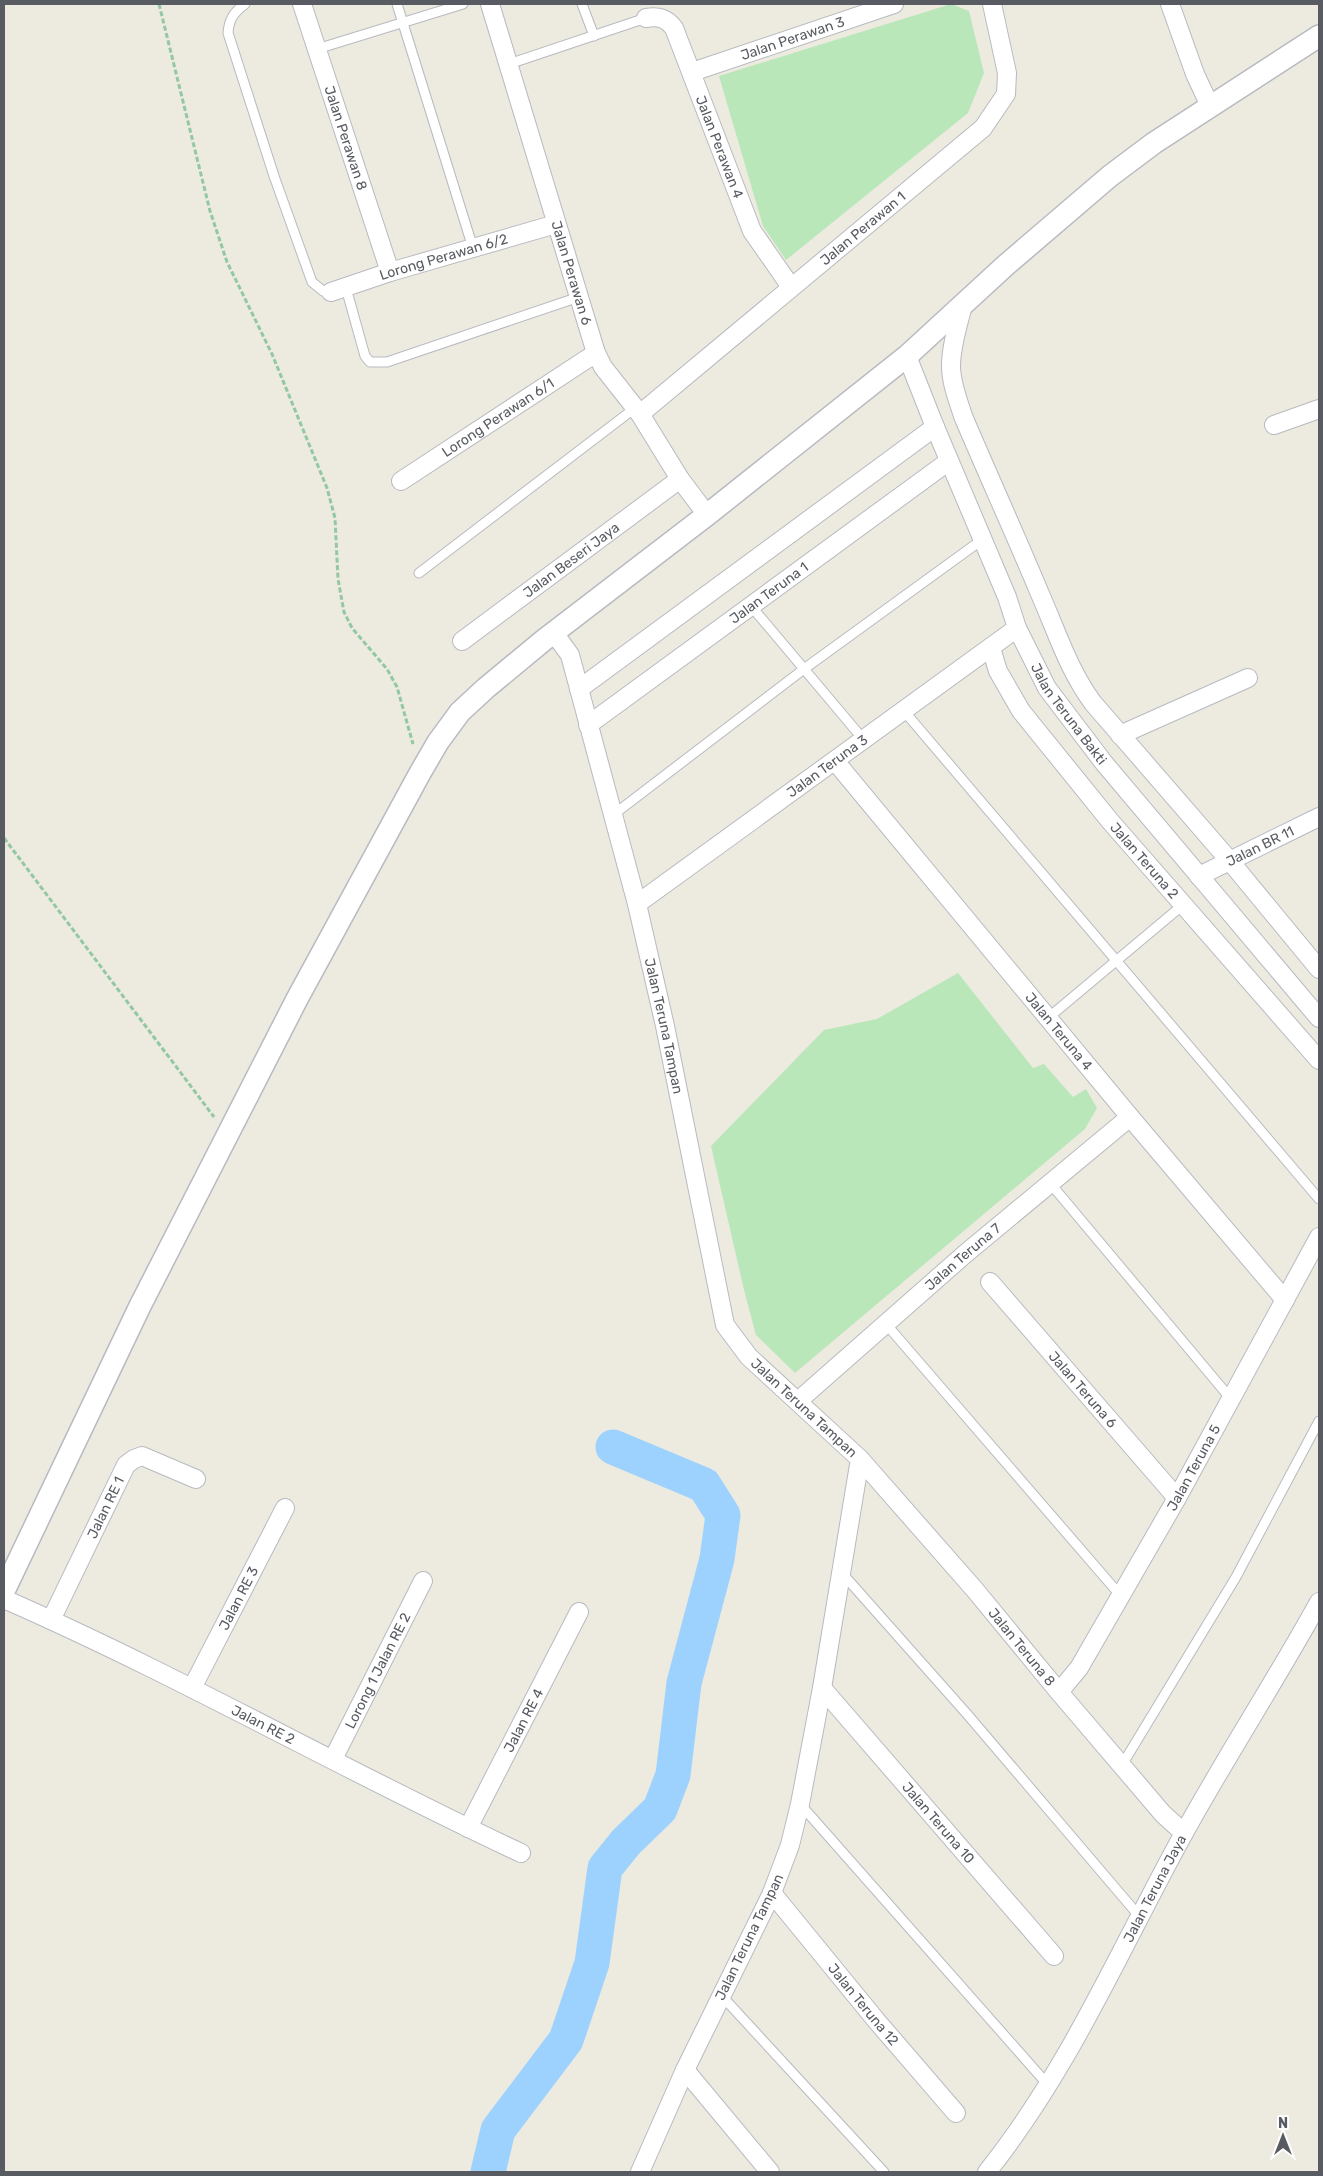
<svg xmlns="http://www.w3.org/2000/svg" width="1323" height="2176" font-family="Rubik,sans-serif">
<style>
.green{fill:#b9e7ba}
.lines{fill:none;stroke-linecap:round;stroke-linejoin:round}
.river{stroke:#9dd2ff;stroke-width:35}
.service-casing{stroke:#b7bac0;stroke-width:11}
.minor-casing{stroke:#b7bac0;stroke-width:20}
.tertiary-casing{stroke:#b7bac0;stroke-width:24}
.path{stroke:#92c8a2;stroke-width:3;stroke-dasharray:5 2.5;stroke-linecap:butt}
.service{stroke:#fff;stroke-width:9}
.minor{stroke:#fff;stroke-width:18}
.tertiary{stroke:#fff;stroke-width:21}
.labels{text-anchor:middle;stroke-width:4;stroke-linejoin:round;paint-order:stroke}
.street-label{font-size:14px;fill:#585c62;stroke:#fff}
</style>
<rect width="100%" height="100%" fill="#edeadf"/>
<g class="green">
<path d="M951 4 969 11 984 73 968 113 786 260 763 226 719 76Z"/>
<path d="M958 973 1033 1068 1044 1064 1073 1097 1086 1089 1097 1108 1085 1129 795 1373 756 1335 744 1290 711 1146 824 1030 877 1019Z"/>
</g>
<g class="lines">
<path class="river" d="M488 2172 498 2130 566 2040 592 1963 605 1868 626 1842 660 1809 673 1775 684 1683 717 1559 723 1515 704 1485 613 1447"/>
<g class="service-casing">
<g id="service">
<path d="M245 4C234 12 229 19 228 33L274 176 312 282 323 291 331 292"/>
<path d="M397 4 473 248"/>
<path d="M582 4 594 36"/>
<path d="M317 49 463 4"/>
<path d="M509 64 646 18"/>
<path d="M346 288 365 356 370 362H387L579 297"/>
<path d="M419 573 635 408"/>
<path d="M751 606 863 739"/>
<path d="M904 711 1319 1199"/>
<path d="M613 815 804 669 983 539"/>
<path d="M1048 1018 1184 904"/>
<path d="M1050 1183 1231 1399"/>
<path d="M886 1324 1120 1595"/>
<path d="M841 1572 967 1714 1140 1917"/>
<path d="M1122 1765 1236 1577 1319 1421"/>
<path d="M800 1804 1049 2086"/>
<path d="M721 1995 884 2172"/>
</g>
</g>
<g class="minor-casing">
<g id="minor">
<path id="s1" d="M302 4 390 272"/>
<path id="s2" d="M490 4 596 353 603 367 640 414 680 479 707 515"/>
<path d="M1170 4 1195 74 1210 106"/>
<path id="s3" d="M646 18C659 16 666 18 674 28L752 231 791 287"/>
<path id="s4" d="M692 72 894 4"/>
<path id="s5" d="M331 292 390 272 556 224"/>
<path d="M963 305C958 325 951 346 951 366 951 383 958 400 963 416 988 475 1015 534 1040 594 1057 632 1068 669 1093 703L1229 860 1319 969"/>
<path id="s6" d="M907 356 935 427 1007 597 1017 628 1047 688 1104 763 1319 1018"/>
<path id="s7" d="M640 414 983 128 1006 94 1007 73 992 4"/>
<path d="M1274 425 1319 409"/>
<path id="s8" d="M401 481 596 353"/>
<path id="s9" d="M554 633 570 655 637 904 665 1026 725 1325 749 1357 860 1459 822 1688 800 1804 790 1845 772 1893 685 2070 640 2172"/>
<path id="s10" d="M462 641 680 479"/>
<path id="s11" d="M991 648 998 671 1021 711 1110 821 1319 1060"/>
<path d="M579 689 935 427"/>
<path id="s12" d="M588 725 949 461"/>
<path d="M1120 735 1248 678"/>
<path id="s13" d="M835 761 1130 1117 1285 1300"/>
<path id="s14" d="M1199 876 1319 817"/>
<path id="s15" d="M637 904 1017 628"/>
<path id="s16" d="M990 1282 1177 1498"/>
<path id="s17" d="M798 1401 965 1254 1130 1117"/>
<path id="s18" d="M860 1459 975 1590 1059 1692 1163 1814 1184 1833"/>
<path id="s19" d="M4 1599C180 1676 347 1772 521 1853"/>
<path id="s20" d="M51 1620 126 1465 134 1459 142 1456 196 1479"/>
<path id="s21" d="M192 1688 285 1508"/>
<path id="s22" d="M822 1688 1054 1956"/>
<path id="s23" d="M1059 1692 1079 1668 1177 1498 1319 1237"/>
<path id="s24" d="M333 1759 423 1581"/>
<path id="s25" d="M468 1828 579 1612"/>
<path id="s26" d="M772 1893 875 2019 956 2113"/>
<path d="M685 2070 770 2172"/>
<path id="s27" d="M987 2172C1070 2068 1120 1949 1184 1833 1227 1755 1276 1680 1319 1602"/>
</g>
</g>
<g class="tertiary-casing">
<path id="tertiary" d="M4 1591 140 1306 297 999 420 773 438 742 460 712 486 688 544 640 707 515 907 356 1006 265 1110 176 1154 143 1319 36"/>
</g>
<g class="path">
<path d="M159 4 210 211 227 262 272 354 327 488 335 518 338 579 344 612 352 628 387 669 397 687 413 744"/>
<path d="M4 838 214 1117"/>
</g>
<use href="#service" class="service"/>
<use href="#minor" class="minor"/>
<use href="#tertiary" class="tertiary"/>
</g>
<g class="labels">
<g class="street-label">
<text dy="5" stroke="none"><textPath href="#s4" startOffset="106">Jalan Perawan 3</textPath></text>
<text dy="5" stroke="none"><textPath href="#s1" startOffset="141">Jalan Perawan 8</textPath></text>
<text dy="5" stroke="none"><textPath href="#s3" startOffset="159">Jalan Perawan 4</textPath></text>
<text dy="5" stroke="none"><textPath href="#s7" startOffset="290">Jalan Perawan 1</textPath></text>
<text dy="5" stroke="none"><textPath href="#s5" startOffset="118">Lorong Perawan 6/2</textPath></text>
<text dy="5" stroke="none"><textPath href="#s2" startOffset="281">Jalan Perawan 6</textPath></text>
<text dy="5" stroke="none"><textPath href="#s8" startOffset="116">Lorong Perawan 6/1</textPath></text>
<text dy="5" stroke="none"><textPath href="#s10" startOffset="136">Jalan Beseri Jaya</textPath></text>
<text dy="5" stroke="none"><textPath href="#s12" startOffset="224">Jalan Teruna 1</textPath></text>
<text dy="5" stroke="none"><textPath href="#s6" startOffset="394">Jalan Teruna Bakti</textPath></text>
<text dy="5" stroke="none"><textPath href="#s15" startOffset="235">Jalan Teruna 3</textPath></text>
<text dy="5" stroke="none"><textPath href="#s14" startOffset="68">Jalan BR 11</textPath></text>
<text dy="5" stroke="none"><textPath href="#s11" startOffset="264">Jalan Teruna 2</textPath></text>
<text dy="5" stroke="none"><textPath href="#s9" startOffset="410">Jalan Teruna Tampan</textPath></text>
<text dy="5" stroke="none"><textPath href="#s13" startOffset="351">Jalan Teruna 4</textPath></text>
<text dy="5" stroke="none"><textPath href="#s17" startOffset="219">Jalan Teruna 7</textPath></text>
<text dy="5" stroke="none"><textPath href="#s16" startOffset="142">Jalan Teruna 6</textPath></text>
<text dy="5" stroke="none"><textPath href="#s9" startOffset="830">Jalan Teruna Tampan</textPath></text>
<text dy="5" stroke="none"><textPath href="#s23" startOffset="262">Jalan Teruna 5</textPath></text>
<text dy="5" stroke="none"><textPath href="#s20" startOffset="125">Jalan RE 1</textPath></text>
<text dy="5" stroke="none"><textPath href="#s21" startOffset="101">Jalan RE 3</textPath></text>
<text dy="5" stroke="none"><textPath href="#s18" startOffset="248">Jalan Teruna 8</textPath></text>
<text dy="5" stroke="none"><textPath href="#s24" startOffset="99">Lorong 1 Jalan RE 2</textPath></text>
<text dy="5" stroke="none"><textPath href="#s25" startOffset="121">Jalan RE 4</textPath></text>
<text dy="5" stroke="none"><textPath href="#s19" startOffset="288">Jalan RE 2</textPath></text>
<text dy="5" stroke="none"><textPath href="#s22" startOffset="178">Jalan Teruna 10</textPath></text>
<text dy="5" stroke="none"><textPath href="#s27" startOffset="330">Jalan Teruna Jaya</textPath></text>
<text transform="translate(749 1937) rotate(-64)" y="5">Jalan Teruna Tampan</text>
<text dy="5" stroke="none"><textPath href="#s26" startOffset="144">Jalan Teruna 12</textPath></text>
</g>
</g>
<rect width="1323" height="2176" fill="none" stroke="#585c62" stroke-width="10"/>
<g transform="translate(1283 2136)" stroke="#ffffff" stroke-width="4" paint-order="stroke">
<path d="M0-4L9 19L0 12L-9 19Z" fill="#585c62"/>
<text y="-8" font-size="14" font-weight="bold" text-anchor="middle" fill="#585c62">N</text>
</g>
</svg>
